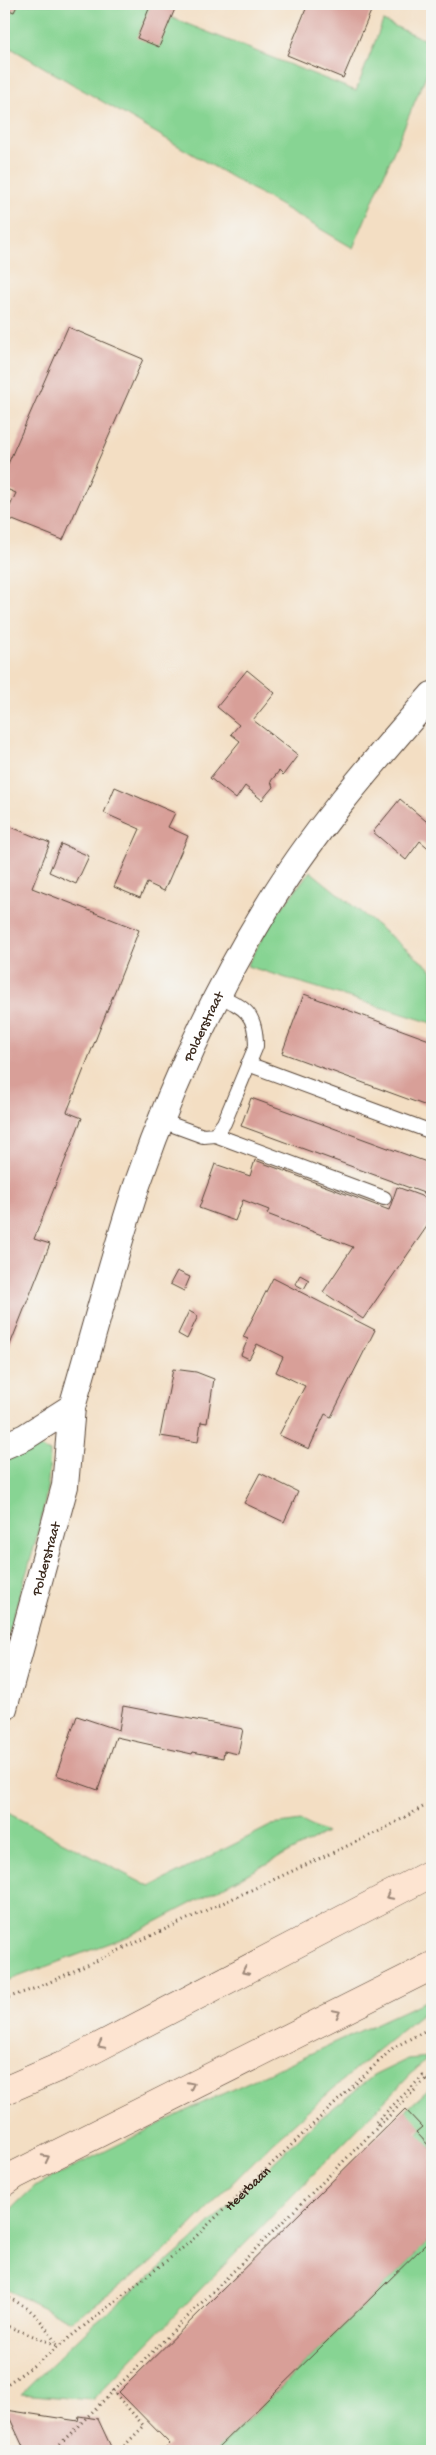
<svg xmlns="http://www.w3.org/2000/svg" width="436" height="2455" font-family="'Gochi Hand',sans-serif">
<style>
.green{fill:#87d493;stroke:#617f58}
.building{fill:#d89f98}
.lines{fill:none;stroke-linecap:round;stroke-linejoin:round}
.lane-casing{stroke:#574537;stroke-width:16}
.street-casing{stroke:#574537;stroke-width:28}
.secondary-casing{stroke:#574537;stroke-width:29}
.path{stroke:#574537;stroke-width:3;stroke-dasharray:1 4;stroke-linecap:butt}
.lane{stroke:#fff;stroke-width:14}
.street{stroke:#fff;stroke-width:26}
.secondary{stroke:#fde4d1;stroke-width:28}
.oneway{stroke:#9c8778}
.labels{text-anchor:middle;stroke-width:4;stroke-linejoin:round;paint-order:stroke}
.street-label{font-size:14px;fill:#3b2a1e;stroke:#f6f6f2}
</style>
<rect width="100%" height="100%" fill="#f6f6f2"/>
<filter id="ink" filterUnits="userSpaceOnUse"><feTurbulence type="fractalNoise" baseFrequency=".02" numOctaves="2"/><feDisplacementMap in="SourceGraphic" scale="10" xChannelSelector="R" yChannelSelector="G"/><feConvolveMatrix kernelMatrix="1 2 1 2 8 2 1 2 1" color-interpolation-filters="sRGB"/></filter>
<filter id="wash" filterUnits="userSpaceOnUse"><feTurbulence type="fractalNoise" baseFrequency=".0096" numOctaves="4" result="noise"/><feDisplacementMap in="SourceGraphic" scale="20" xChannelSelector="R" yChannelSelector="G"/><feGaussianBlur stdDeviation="1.12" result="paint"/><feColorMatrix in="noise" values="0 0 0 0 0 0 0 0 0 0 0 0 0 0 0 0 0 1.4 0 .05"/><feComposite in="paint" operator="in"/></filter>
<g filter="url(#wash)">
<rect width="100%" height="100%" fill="#f3dec3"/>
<g class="green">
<path d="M4 4H166L162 14 356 91 383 21 432 43V61L353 248 4 44Z"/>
<path d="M310 871 432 970V1023L247 966 271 922Z"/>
<path d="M37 1446 50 1452C49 1521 20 1584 4 1651V1460Z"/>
<path d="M4 1811 150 1887 272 1825 301 1821 326 1833 129 1936 4 1982Z"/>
<path d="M432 1998V2006L374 2053 273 2142 163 2253 115 2290 71 2321 4 2288 5 2228 14 2206 35 2186 196 2106Z"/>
<path d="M428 2057 92 2400 21 2394 84 2333 189 2243 317 2121 373 2076 408 2059Z"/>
<path d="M432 2086V2149L417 2134 422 2128 405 2111Z"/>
<path d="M432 2238V2451H216Z"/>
</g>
<g id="blocks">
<g class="building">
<path d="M4 4H18L14 12 4 8Z"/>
<path d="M151 4H177L159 47 137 38Z"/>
<path d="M308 4H374L343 78 287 55Z"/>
<path d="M68 327 143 359 63 540 5 517 16 493 4 488V473Z"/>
<path d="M247 670 275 693 253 720 298 755 283 775 279 771 271 781 273 787 262 800 245 786 236 799 210 778 240 741 231 734 239 725 217 707Z"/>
<path d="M115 787 175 813 168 827 188 836 164 891 147 883 140 898 114 887 140 829 104 813Z"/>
<path d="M400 799 432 826V851L420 841 406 860 373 832Z"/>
<path d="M4 824 50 843 32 888 139 930 67 1112 82 1118 34 1239 50 1244 4 1360Z"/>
<path d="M61 844 89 856 76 884 49 872Z"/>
<path d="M304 994 432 1041V1108L282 1053Z"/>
<path d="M251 1098 432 1164V1196L241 1126Z"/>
<path d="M255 1160 389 1210 397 1187 432 1200V1224L428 1225 363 1319 323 1292 353 1247 267 1214 269 1210 243 1200 235 1221 199 1208 215 1164 250 1176Z"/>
<path d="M177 1271 190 1277 184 1291 170 1284Z"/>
<path d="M300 1275 309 1280 304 1289 295 1284Z"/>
<path d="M273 1278 375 1330 331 1417 325 1414 309 1449 279 1435 305 1386 276 1372 283 1357 257 1344 249 1359 241 1355 248 1339 243 1337Z"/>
<path d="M189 1311 198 1316 187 1339 178 1334Z"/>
<path d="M173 1369 196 1372 214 1379 207 1423 201 1422 198 1442 160 1436Z"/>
<path d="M260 1473 298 1492 284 1522 244 1503Z"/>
<path d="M123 1706 243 1729 238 1754 224 1751 223 1758 193 1752 192 1754 116 1737 98 1790 56 1775 77 1716 119 1730Z"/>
<path d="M405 2109 422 2127 416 2132 432 2149V2238L215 2451H163L170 2444 119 2392Z"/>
<path d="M6 2410 78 2421 79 2416 98 2419 113 2451H25Z"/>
</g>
</g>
</g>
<g filter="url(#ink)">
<use href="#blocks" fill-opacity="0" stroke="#574537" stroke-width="1"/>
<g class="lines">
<g class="lane-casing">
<g id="lane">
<path d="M248 1064 432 1132"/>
<path d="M162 1121 203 1136 215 1135 224 1123 256 1046C256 1013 245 1008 218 995"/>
<path d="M215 1135 384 1198"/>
</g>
</g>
<g class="street-casing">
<g id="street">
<path id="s2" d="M4 1446 25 1437 72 1407C94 1333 113 1258 137 1185 170 1089 213 996 266 909 313 831 373 763 432 695"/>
<path id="s3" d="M4 1708 65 1486 72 1407"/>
</g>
</g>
<g class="secondary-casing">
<g id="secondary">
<path d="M4 2091 64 2065 432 1873"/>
<path d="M4 2183 15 2175 432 1966"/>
</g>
</g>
<g class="path">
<path d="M4 1999 39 1987 382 1830 432 1802"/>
<path d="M378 2125 375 2123 423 2076 432 2083"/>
<path d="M4 2296C35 2309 40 2319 58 2346"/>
<path d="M4 2325 57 2345"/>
<path id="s1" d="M4 2386 36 2364 189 2243 393 2048 432 2027"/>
<path d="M112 2390 144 2426 119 2451"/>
<path d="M53 2451 427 2078"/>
</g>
<use href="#lane" class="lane"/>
<use href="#street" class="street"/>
<use href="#secondary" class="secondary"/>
</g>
<defs><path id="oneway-chevron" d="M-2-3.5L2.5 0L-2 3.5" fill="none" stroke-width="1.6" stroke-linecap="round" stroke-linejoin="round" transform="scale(1.25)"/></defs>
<g class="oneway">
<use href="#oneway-chevron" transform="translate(389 1896) rotate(153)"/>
<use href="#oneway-chevron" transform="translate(245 1971) rotate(153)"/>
<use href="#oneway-chevron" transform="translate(337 2013) rotate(-26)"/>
<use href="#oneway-chevron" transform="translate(101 2045) rotate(153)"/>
<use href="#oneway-chevron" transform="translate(191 2085) rotate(-26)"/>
<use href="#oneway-chevron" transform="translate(46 2158) rotate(-27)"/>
</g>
</g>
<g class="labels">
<g class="street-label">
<text dy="5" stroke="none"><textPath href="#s2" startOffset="482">Polderstraat</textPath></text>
<text dy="5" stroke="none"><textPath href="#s3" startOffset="155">Polderstraat</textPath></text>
<text dy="5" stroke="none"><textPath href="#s1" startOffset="314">Heerbaan</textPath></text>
</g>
</g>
<rect width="436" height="2455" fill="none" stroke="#f6f6f2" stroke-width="20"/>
</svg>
